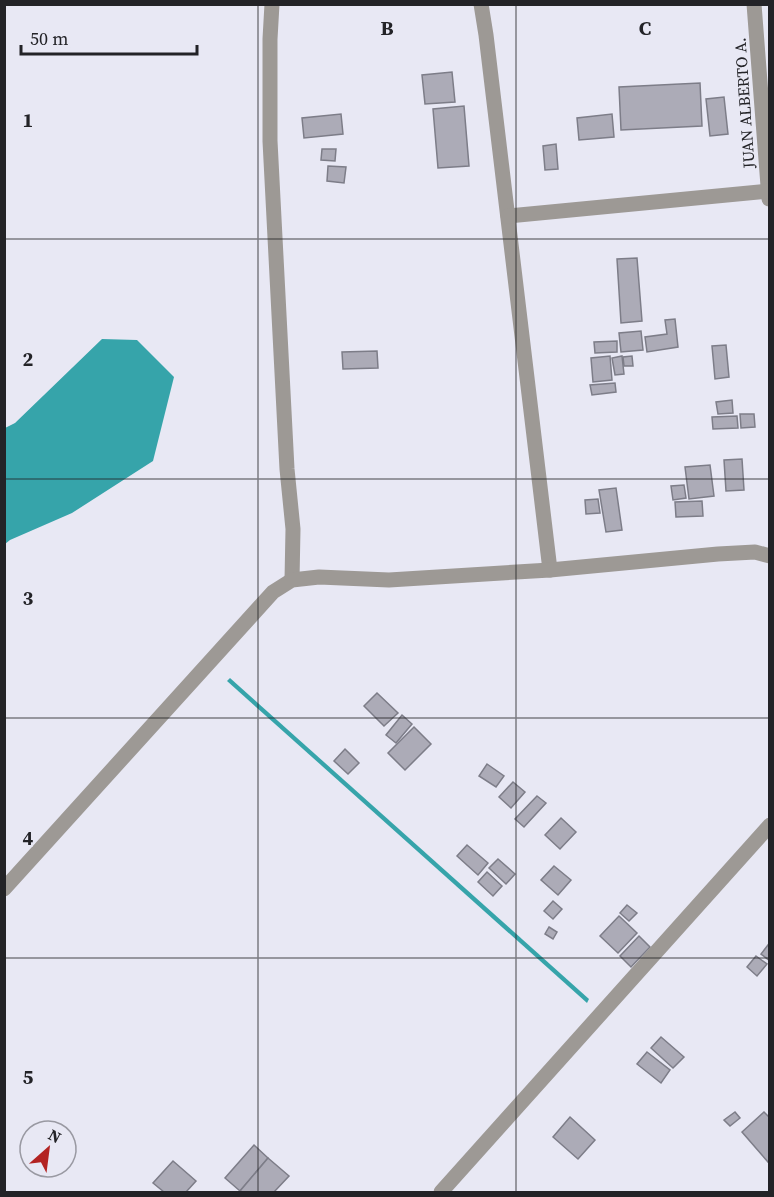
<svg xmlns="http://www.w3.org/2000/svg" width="774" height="1197" font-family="'Source Serif 4',serif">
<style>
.water{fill:#36a4aa}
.building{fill:#acabb7;stroke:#7d7d88;stroke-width:1.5}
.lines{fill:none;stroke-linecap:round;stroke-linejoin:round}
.minor{stroke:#9d9995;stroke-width:15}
.grid{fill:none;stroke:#232327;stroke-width:1.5;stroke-opacity:0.55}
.labels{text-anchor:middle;stroke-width:4.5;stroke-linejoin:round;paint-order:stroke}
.street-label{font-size:16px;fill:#232327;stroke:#e8e8f4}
.grid-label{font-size:20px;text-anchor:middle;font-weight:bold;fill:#232327;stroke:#e8e8f4;stroke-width:4.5;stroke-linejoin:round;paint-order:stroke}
</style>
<rect width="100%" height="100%" fill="#e8e8f4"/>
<g class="water">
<path d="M102 339 137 340 174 377 153 461 72 513 10 540 5 544V428L15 423Z"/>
<path d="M230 678 589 999 587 1003 227 681Z"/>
</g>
<g class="building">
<path d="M452 72 455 102 425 104 422 75Z"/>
<path d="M700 83 702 126 621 130 619 87Z"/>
<path d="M724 97 728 134 710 136 706 99Z"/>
<path d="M464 106 469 166 438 168 433 109Z"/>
<path d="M341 114 343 134 304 138 302 118Z"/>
<path d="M612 114 614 137 579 140 577 118Z"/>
<path d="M556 144 558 169 545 170 543 146Z"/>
<path d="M322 149H336L335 161 321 160Z"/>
<path d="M328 166 346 167 344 183 327 181Z"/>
<path d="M637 258 642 321 621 323 617 259Z"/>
<path d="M675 319 678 347 647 352 645 337 667 334 665 320Z"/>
<path d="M641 331 643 350 621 352 619 333Z"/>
<path d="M617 341V352L595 353 594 342Z"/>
<path d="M726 345 729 377 715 379 712 346Z"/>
<path d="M377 351 378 368 343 369 342 352Z"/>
<path d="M610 356 612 380 593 382 591 358Z"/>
<path d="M622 356 624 374 615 375 612 358Z"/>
<path d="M632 356 633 366H624L623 357Z"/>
<path d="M615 383 616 392 592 395 590 385Z"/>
<path d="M732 400 733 413 718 414 716 402Z"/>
<path d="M740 414H754L755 427 741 428Z"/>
<path d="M737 416 738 428 713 429 712 417Z"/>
<path d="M742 459 744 490 726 491 724 460Z"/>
<path d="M710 465 714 496 689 499 685 467Z"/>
<path d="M684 485 686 498 673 500 671 486Z"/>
<path d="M616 488 622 530 606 532 599 490Z"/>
<path d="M598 499 600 513 586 514 585 500Z"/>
<path d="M702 501 703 516 676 517 675 502Z"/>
<path d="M377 693 398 713 384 726 364 706Z"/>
<path d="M402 715 412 724 396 743 386 735Z"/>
<path d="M414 727 431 744 405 770 388 753Z"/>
<path d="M345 749 359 763 348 774 334 761Z"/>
<path d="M487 764 504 776 496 787 479 776Z"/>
<path d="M513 782 525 792 511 808 499 797Z"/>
<path d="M537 796 546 803 524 827 515 819Z"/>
<path d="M561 818 576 832 560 849 545 835Z"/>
<path d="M467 845 488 863 478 875 457 856Z"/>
<path d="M498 859 515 874 506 884 489 868Z"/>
<path d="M554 866 571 880 558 895 541 880Z"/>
<path d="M487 872 502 886 493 896 478 882Z"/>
<path d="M553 901 562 909 553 919 544 911Z"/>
<path d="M627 905 637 913 629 921 620 913Z"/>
<path d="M619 916 637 933 618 953 600 936Z"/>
<path d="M549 927 557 932 553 939 545 934Z"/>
<path d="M639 936 650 947 631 967 620 956Z"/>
<path d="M768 945 770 947V961L761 954Z"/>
<path d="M756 956 767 964 757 976 747 967Z"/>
<path d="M661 1037 684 1057 673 1068 651 1048Z"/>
<path d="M647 1052 670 1070 661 1083 637 1064Z"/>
<path d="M735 1112 740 1118 730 1126 724 1120Z"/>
<path d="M764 1112 770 1118V1161L768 1162 742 1132Z"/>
<path d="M570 1117 595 1140 578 1159 553 1137Z"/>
<path d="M254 1145 268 1158 240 1191 225 1178Z"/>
<path d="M268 1158 289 1176 274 1192H242L240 1191Z"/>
<path d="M173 1161 196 1181 186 1192H164L153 1183Z"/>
</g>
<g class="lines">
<g class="minor">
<path d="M272 4 270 39V141L287 469 293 529 292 580"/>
<path d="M481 4 486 35 550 570"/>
<path d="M754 4 769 199"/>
<path d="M508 216 769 191"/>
<path d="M4 889 273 592 292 580 319 577 389 580 550 570 718 554 755 552 770 556"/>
<path d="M441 1192 770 825"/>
</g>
</g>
<path class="grid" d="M258 4V1192M516 4V1192M4 239H770M4 479H770M4 718H770M4 958H770"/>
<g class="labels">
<g class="street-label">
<text transform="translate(744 103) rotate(-94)" y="6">JUAN ALBERTO A.</text>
</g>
</g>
<g class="grid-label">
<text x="387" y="35">B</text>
<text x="645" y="35">C</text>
<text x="28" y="127">1</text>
<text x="28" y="366">2</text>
<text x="28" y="605">3</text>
<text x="28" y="845">4</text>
<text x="28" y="1084">5</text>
</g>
<rect width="774" height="1197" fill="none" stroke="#232327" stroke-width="12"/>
<g transform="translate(48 1149) rotate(28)"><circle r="28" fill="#e8e8f4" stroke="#9999a2" stroke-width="1.5"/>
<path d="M0-4.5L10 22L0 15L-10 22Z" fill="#b32322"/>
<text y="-9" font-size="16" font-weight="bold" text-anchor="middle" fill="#232327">N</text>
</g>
<path d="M21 45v9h176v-9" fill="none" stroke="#232327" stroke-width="3"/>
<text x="30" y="45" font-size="18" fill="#232327" stroke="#e8e8f4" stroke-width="4.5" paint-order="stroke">50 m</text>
</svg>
